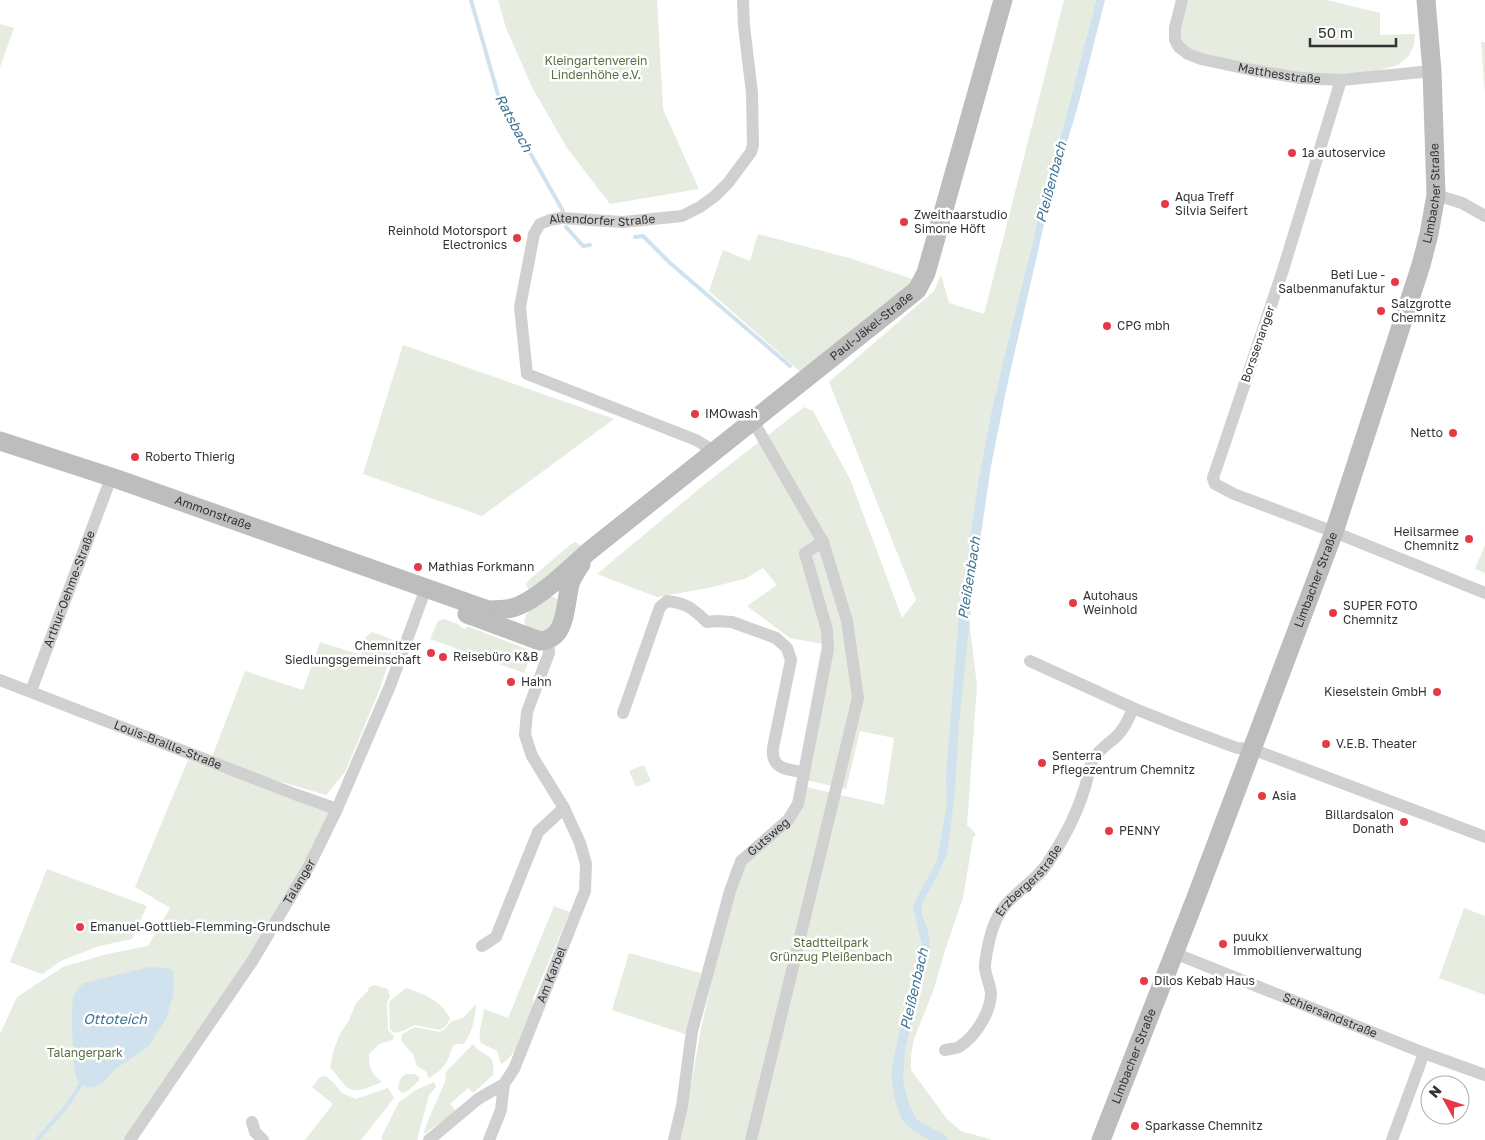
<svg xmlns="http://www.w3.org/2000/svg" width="1485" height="1140" font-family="'Golos Text',sans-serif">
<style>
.green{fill:#e6ecdf}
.water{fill:#cfe2ee}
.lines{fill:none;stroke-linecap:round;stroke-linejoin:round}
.stream{stroke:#cfe2ee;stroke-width:4}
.street{stroke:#d0d0d0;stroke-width:12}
.secondary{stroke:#bdbdbd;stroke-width:19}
.poi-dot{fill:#e63946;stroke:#fff;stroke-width:2}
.labels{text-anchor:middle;stroke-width:5;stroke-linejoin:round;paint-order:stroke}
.park-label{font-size:12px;fill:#56703f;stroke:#fff}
.street-label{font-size:12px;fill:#333;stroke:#fff}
.poi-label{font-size:12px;fill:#333;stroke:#fff;text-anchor:start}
.water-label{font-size:14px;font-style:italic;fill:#3f7597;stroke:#fff}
</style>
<rect width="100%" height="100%" fill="#fff"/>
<g class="green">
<path d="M498 0H657L663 109 699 189 610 204 567 148 533 89 506 28Z"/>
<path d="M1064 0H1096L1063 128 1041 201 1032 246 1016 308 993 404 979 476 969 620 977 685 967 825 976 834 973 838 963 898 945 950 934 989 914 1039 911 1055V1070L947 1119 961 1131 993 1140H678L689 1097 701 1029 724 925 743 864 783 832 806 787 884 805 894 738 860 731 846 789 797 778 822 644 790 638 747 606 777 585 763 568 745 579 703 589 657 597 597 574 705 484 804 407 813 411 850 479 902 618 916 600 829 382 934 291 941 275 949 303 984 314Z"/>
<path d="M1182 0H1327L1380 13V35L1415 34 1414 45 1409 56 1398 65 1341 80 1188 54 1175 28Z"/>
<path d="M0 24 14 28 0 67Z"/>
<path d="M1481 42H1485V93Z"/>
<path d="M758 234 849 258 921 282 803 374 709 291 723 250 750 261Z"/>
<path d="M403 345 614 419 482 516 363 474Z"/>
<path d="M575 542 584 547 529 592 526 584 530 579 570 545Z"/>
<path d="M1485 545V573L1475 569Z"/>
<path d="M548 596 554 597 561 602V608L548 633 534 635C525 627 521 623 528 612Z"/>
<path d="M444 619 460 625V627L465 629 467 626 529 650 531 656 524 673 430 639 438 621Z"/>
<path d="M372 632 396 641 379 691 345 772 326 795 261 776 212 757 245 671 303 690 320 642 361 655 366 637Z"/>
<path d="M188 760 292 797 334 810 252 957 126 1140H0V1034L17 997 63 967 107 954 148 946 170 908 135 887Z"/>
<path d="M644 765 651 781 636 787 629 771Z"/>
<path d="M47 869 147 906 132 939 99 946 61 961 42 974 10 962Z"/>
<path d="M554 906 570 912 533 998 534 1005C526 1023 519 1055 501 1064L497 1051 481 1043C477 1034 483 1020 484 1009L508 1018Z"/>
<path d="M1464 908 1485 916V995L1439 978Z"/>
<path d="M629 953 701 973 688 1035 612 1010Z"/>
<path d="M375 985 388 989 390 996 387 1002 388 1030 394 1036 393 1040 379 1044 369 1054C369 1068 371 1074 382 1082 349 1096 351 1093 330 1067L334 1049 340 1034 349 1020 356 1003 368 991 369 987Z"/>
<path d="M406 988C423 993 443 1002 450 1019L445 1027 440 1030 415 1025 403 1031 394 1033 390 1029 389 1002Z"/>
<path d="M476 1004C475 1019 473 1030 464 1044H455C450 1049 451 1053 448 1059 444 1068 437 1074 428 1078L427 1072 417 1066 413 1054 401 1041 402 1034 415 1027 440 1032 446 1028 451 1022 464 1017Z"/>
<path d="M473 1044C484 1059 496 1051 493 1075L473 1093 468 1088 450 1104 456 1111 423 1135 428 1121 445 1082 446 1072Z"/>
<path d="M406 1074H415L419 1077V1081L406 1092 401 1093 398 1088C399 1082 400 1077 406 1074Z"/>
<path d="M325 1076 333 1082 342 1093 356 1099 388 1088 394 1098 361 1140H305L333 1104 312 1087 320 1077Z"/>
<path d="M434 1082 436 1087 429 1095 417 1140H383L381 1138 399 1102 416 1090Z"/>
</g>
<g class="water">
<path d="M1096 0H1105L1079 102 1049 203 1007 386 991 466 973 589 959 723 955 791 947 854 937 876 922 903V914L928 932 930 948 919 997 905 1048 903 1081 909 1104 917 1120 943 1134 949 1140H929L913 1131 902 1120 895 1100 891 1074 898 1038 923 950 913 906 937 860 947 804 946 777 959 615 979 476 993 404 1016 308 1032 246 1041 201 1063 128Z"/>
<path d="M149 967 168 968 173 971 174 982 173 996 166 1019 149 1046 114 1070 102 1084 91 1088C85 1086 78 1084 76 1077 73 1069 71 1007 73 998 75 992 79 987 84 983Z"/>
</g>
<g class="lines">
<g class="stream">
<path d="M471 0 499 98 563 211"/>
<path d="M566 227 583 246 590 245"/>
<path d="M635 237 643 236 670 263 790 366"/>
<path d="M37 1140 66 1107 81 1084"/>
</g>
<g class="street">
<path id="s1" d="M1182 0 1175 28V40L1179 47 1188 54 1201 59 1252 70 1300 78 1341 80 1432 71"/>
<path d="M1341 80 1283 270 1213 478 1215 484 1234 494 1334 532 1485 593"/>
<path d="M1436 195 1462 203 1485 216"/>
<path id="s2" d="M714 451 696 440 527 374 520 307 534 234 540 224 550 220 561 218 623 222 682 216 700 207 715 196 728 183 751 152 753 145 752 93 744 26 743 0"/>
<path d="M1030 661 1133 708 1178 726 1237 748 1252 749 1485 837"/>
<path id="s3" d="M0 680 297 795 337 809"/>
<path id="s4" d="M31 691 108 486"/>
<path d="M623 713 660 607 667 601C687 603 693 609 707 622L717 621 732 622 776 638 787 648 791 660 773 748C771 769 787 770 804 772"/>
<path d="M482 946 496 937 538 832 564 808"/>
<path id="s5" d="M1174 953 1424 1053 1485 1075"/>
<path id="s6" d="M945 1050C949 1049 955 1049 959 1047 975 1037 991 1012 991 993 990 983 984 973 985 964 987 949 990 933 996 920 1008 894 1032 886 1047 864 1062 842 1076 816 1084 790 1088 780 1088 767 1094 758 1100 749 1108 744 1116 737 1124 729 1129 719 1133 708"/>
<path d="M252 1122 255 1132 263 1140"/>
<path id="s7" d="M130 1140 253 960 310 864 337 809 390 686 426 588"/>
<path d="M429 1140 478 1099 504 1084"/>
<path id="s8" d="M489 1140 501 1110 504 1084 514 1069 585 891 586 864 580 843 564 808 532 756 525 735 527 712 549 653 548 640"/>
<path id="s9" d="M674 1140 682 1106 692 1031 730 891 741 861 788 820 798 804 828 649 827 630 805 553 823 542"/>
<path d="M751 1140 858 698 847 621 823 542 753 421"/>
<path d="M1392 1140 1424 1053"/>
</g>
<g class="secondary">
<path id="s10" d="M0 441 117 479 488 610C497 610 504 610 512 608 536 602 569 569 588 552L917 290 926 273 1003 0"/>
<path d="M467 614 540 641C569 639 564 602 571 581 574 575 578 569 581 564"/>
<path id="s11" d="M1101 1140 1195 900 1334 532 1421 265 1429 234 1436 195 1432 71 1426 0"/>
</g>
</g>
<g class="poi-dot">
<circle cx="1292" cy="153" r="5"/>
<circle cx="1165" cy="204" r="5"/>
<circle cx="904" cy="222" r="5"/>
<circle cx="517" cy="238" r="5"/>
<circle cx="1395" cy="282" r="5"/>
<circle cx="1381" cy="311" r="5"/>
<circle cx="1107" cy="326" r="5"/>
<circle cx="695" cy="414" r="5"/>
<circle cx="1453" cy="433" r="5"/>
<circle cx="135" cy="457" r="5"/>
<circle cx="1469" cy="539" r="5"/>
<circle cx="418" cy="567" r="5"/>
<circle cx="1073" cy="603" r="5"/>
<circle cx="1333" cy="613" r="5"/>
<circle cx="431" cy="653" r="5"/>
<circle cx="443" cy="657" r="5"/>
<circle cx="511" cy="682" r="5"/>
<circle cx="1437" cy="692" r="5"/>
<circle cx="1326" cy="744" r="5"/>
<circle cx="1042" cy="763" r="5"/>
<circle cx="1262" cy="796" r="5"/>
<circle cx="1404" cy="822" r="5"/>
<circle cx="1109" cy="831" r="5"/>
<circle cx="80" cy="927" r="5"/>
<circle cx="1223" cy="944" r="5"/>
<circle cx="1144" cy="981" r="5"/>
<circle cx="1135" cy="1126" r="5"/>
</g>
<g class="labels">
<g class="park-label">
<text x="596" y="65">Kleingartenverein<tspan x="596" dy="14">Lindenhöhe e.V.</tspan></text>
<text x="831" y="947">Stadtteilpark<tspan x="831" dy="14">Grünzug Pleißenbach</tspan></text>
<text x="85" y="1057">Talangerpark</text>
</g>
<g class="street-label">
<text dy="4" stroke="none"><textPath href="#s1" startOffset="154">Matthesstraße</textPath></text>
<text dy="4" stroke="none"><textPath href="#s11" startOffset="1005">Limbacher Straße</textPath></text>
<text dy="4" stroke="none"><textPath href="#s2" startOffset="419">Altendorfer Straße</textPath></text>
<text dy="4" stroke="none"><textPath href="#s10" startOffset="998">Paul-Jäkel-Straße</textPath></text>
<text transform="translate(1258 344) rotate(-71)" y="4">Borssenanger</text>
<text dy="4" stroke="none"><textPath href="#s10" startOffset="225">Ammonstraße</textPath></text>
<text dy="4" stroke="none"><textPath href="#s11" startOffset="600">Limbacher Straße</textPath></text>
<text dy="4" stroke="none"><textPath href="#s4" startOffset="109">Arthur-Oehme-Straße</textPath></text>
<text dy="4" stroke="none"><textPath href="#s3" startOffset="180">Louis-Braille-Straße</textPath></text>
<text dy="4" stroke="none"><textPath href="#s9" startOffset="324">Gutsweg</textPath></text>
<text dy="4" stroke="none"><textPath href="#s6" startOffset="206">Erzbergerstraße</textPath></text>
<text dy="4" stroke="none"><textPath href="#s7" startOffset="309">Talanger</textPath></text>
<text dy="4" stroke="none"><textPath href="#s8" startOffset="178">Am Karbel</textPath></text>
<text dy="4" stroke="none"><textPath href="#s5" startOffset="168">Schiersandstraße</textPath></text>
<text dy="4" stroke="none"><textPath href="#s11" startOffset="90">Limbacher Straße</textPath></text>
</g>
<g class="poi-label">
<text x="1302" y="157">1a autoservice</text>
<text x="1175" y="201">Aqua Treff<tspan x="1175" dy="14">Silvia Seifert</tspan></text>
<text x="914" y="219">Zweithaarstudio<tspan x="914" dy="14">Simone Höft</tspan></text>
<text x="507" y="235" text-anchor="end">Reinhold Motorsport<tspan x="507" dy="14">Electronics</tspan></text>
<text x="1385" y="279" text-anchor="end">Beti Lue -<tspan x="1385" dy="14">Salbenmanufaktur</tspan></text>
<text x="1391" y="308">Salzgrotte<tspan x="1391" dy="14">Chemnitz</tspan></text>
<text x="1117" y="330">CPG mbh</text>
<text x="705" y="418">IMOwash</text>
<text x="1443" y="437" text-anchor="end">Netto</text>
<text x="145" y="461">Roberto Thierig</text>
<text x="1459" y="536" text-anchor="end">Heilsarmee<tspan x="1459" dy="14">Chemnitz</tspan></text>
<text x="428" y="571">Mathias Forkmann</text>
<text x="1083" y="600">Autohaus<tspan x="1083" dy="14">Weinhold</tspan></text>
<text x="1343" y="610">SUPER FOTO<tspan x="1343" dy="14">Chemnitz</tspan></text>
<text x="421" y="650" text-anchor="end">Chemnitzer<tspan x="421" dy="14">Siedlungsgemeinschaft</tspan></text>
<text x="453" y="661">Reisebüro K&amp;B</text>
<text x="521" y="686">Hahn</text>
<text x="1427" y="696" text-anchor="end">Kieselstein GmbH</text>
<text x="1336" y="748">V.E.B. Theater</text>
<text x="1052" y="760">Senterra<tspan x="1052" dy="14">Pflegezentrum Chemnitz</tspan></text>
<text x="1272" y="800">Asia</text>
<text x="1394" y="819" text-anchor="end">Billardsalon<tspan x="1394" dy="14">Donath</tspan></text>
<text x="1119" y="835">PENNY</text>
<text x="90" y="931">Emanuel-Gottlieb-Flemming-Grundschule</text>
<text x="1233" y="941">puukx<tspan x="1233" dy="14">Immobilienverwaltung</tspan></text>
<text x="1154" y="985">Dilos Kebab Haus</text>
<text x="1145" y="1130">Sparkasse Chemnitz</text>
</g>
<g class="water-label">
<text transform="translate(514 123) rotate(62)" y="5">Ratsbach</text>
<text transform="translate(1051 182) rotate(-75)" y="5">Pleißenbach</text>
<text transform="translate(969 578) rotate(-81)" y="5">Pleißenbach</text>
<text transform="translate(914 989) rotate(-77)" y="5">Pleißenbach</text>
<text x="115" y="1024">Ottoteich</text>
</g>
</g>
<g transform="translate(1445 1100) rotate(310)"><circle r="24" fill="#ffffff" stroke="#adadad"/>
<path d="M0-4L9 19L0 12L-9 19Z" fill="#e63946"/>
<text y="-8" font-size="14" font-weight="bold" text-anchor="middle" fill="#333333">N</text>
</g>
<path d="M1310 38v8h86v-8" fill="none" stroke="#333333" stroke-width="2.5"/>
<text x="1318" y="38" font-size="15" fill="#333333" stroke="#ffffff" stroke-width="4" paint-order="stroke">50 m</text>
</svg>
